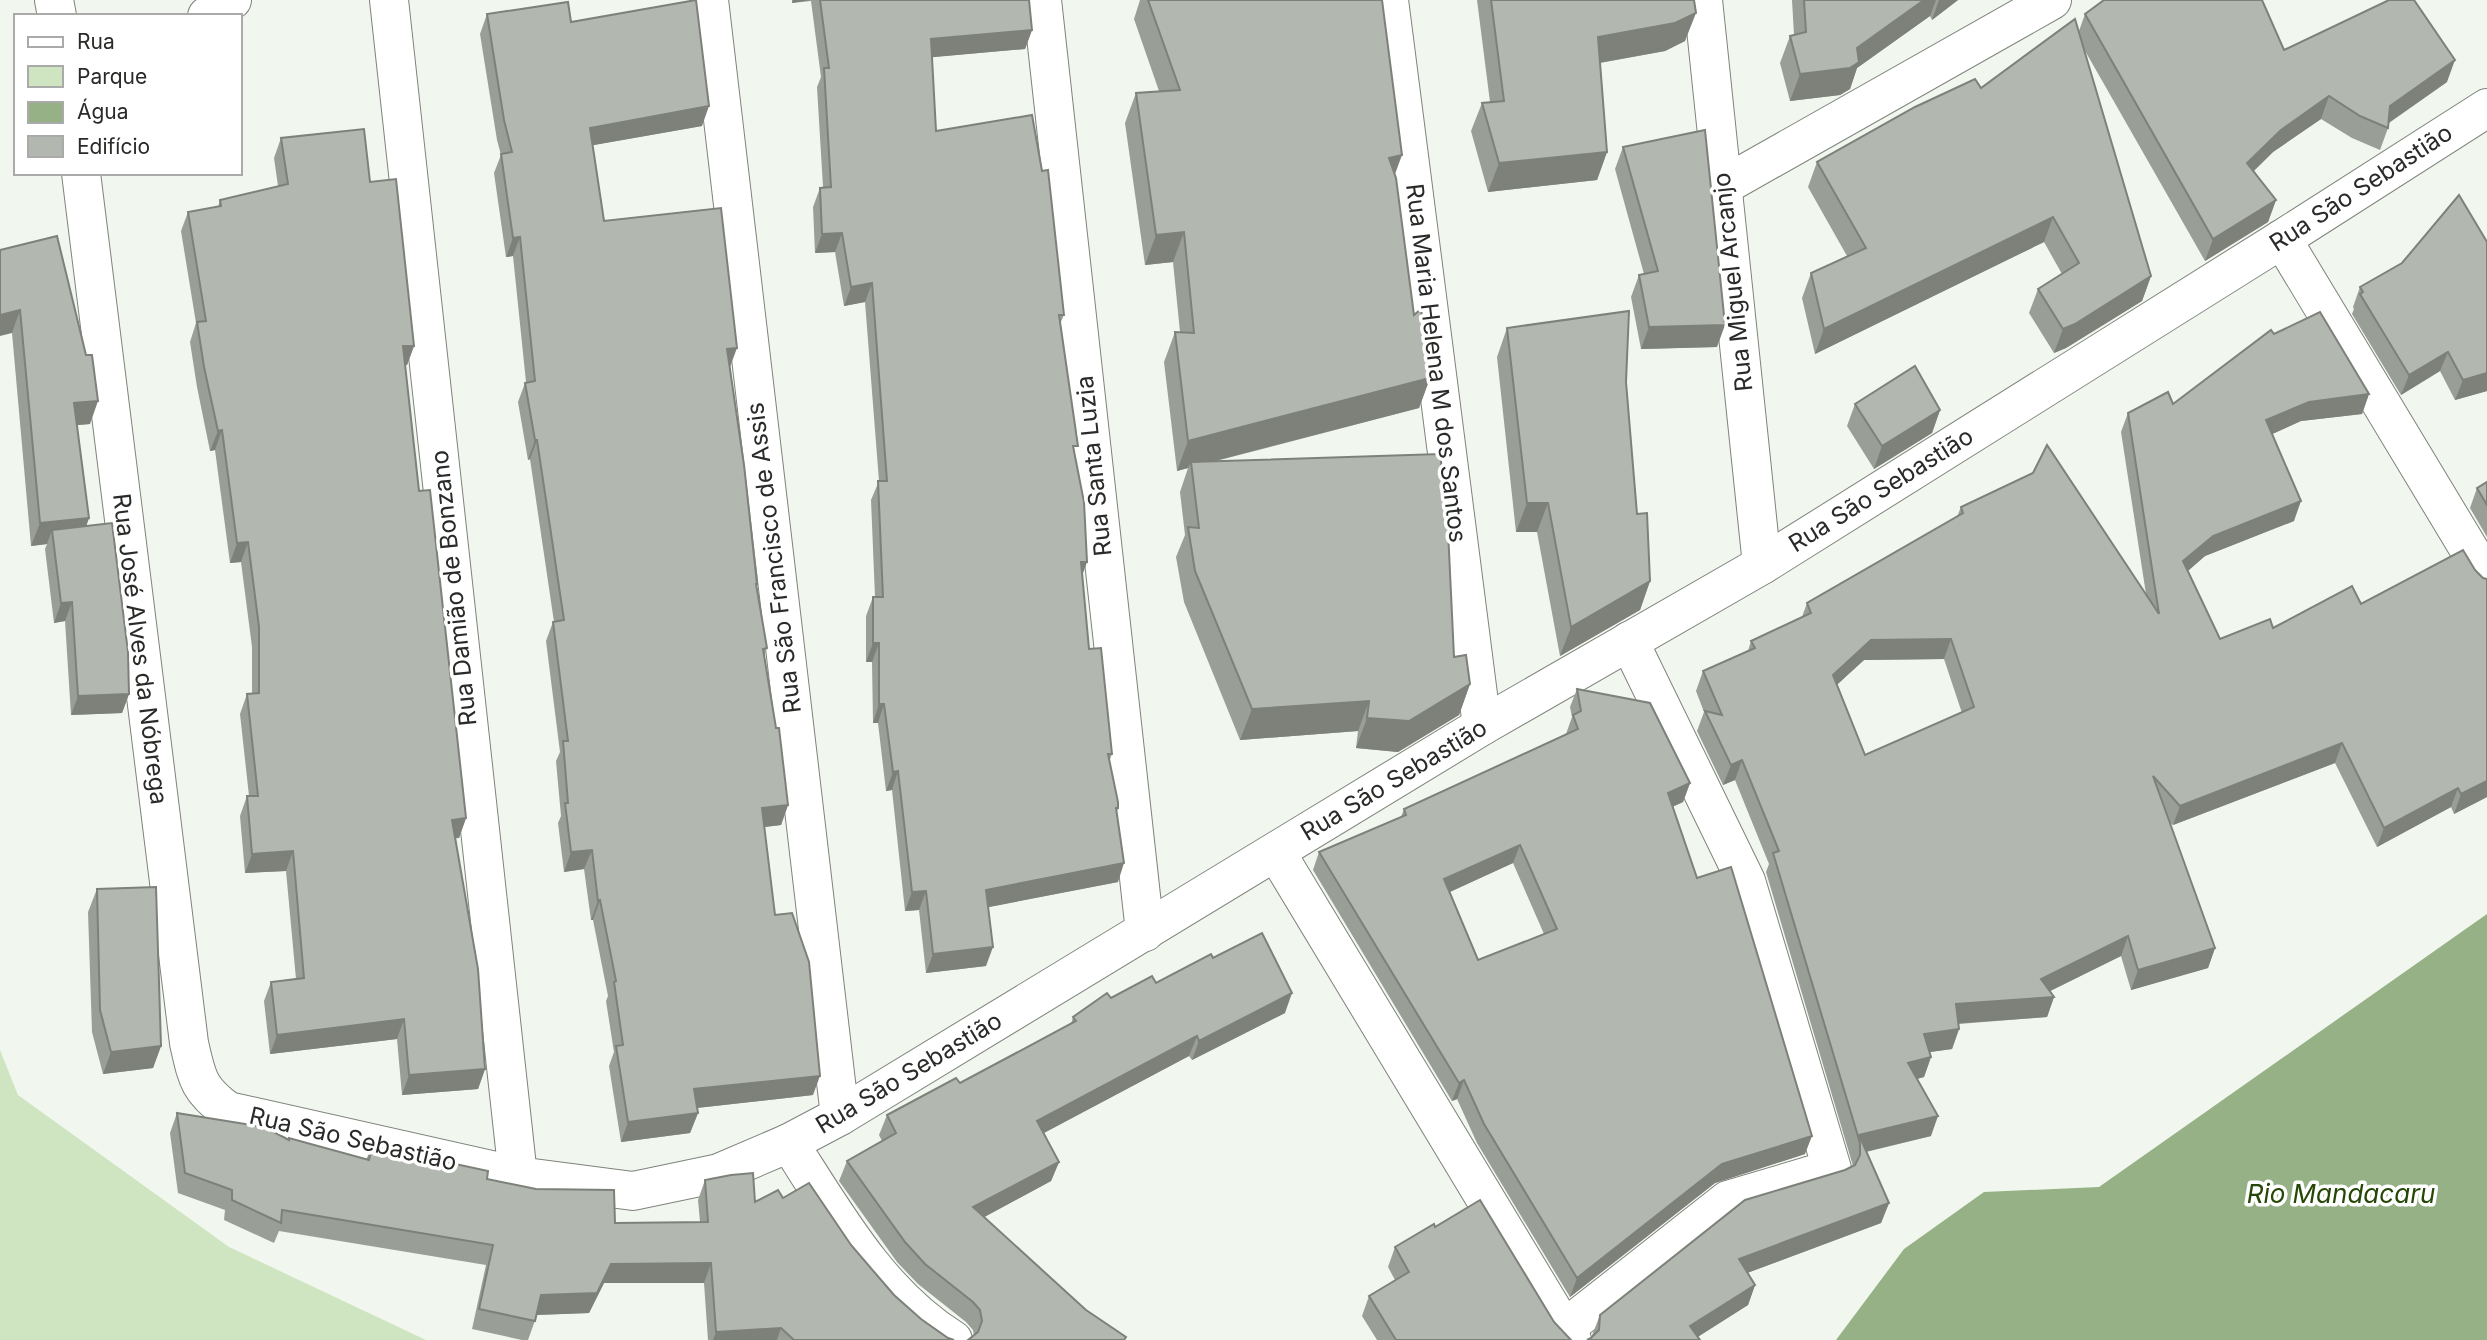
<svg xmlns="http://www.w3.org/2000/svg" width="2487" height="1340" font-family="Inter,sans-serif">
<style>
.green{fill:#cfe5c2}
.water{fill:#95b185}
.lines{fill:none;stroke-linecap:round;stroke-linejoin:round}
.minor-casing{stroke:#7e837b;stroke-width:40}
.minor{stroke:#fff;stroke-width:38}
.wall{fill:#999e96;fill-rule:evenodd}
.shaded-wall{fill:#7d817a}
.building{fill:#b2b8af;stroke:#7d817a;stroke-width:2;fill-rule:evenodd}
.labels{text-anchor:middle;stroke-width:7;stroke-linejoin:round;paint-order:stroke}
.street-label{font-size:24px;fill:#292b28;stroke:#fff}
.water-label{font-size:26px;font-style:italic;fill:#264807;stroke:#fff}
</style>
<rect width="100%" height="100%" fill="#f1f7ee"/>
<path class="green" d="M0 1050 18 1095 229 1247 426 1340H0Z"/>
<path class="water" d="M2487 914V1340H1836L1904 1249 1984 1192 2099 1187Z"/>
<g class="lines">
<g class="minor-casing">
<g id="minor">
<path d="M54 0 57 16"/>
<path d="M389 0 518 1176"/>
<path d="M709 0 840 1116"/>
<path d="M1042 0 1145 932"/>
<path d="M1389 0 1482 726"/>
<path d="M1703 0 1762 565"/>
<path d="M207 16 232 0"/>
<path d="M81 173 189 1043C197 1078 198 1089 228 1111L518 1176 633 1191 719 1173 789 1143 840 1116 1482 726 1762 565 2282 239 2487 108"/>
<path d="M1723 186 2052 0"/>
<path d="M2282 239 2487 579"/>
<path d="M1276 852 1564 1329"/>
<path d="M789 1143C835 1214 879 1294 953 1340"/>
<path d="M1572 1340 1564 1329 1728 1200 1832 1169 1746 881 1629 641"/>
</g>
</g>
<use href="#minor" class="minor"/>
</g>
<g class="wall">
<path d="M792 0H1029L1032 30 1025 49 932 57 936 131 1064 315 1060 324 1087 562 1082 575 1089 649 1112 754 1109 762 1118 808 1117 812 1118 882 988 907 986 966 926 973 919 910 905 911 892 790 886 791 878 723H873L872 662H866V616L873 597H875L871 500 879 481 865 302 844 306 835 252 815 253 813 207 820 188 823 187 817 87 821 77 811 1 792 3Z"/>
<path d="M1140 0H1382L1394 175 1414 315 1430 378 1419 408 1216 461 1454 657 1470 684 1459 715 1398 752 1356 748 1358 731 1240 740 1184 602 1176 557 1185 535 1180 492 1188 468 1177 471 1164 362 1175 332H1180L1173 262 1145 265 1125 123 1136 93 1159 91 1134 19Z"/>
<path d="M1477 0H1694L1685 41 1665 51 1600 63 1607 152 1597 180 1488 192 1471 131 1482 103 1490 102Z"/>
<path d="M1792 0H1958L1932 20 1930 16 1857 68 1850 89 1840 95 1790 101 1780 63 1790 36 1794 35Z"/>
<path d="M487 14 571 22 702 126 593 145 604 221 730 367 757 584 756 587 767 648 764 657 788 805 781 825 764 827 775 915 813 1095 697 1108 698 1113 690 1133 621 1142 609 1066 614 1052 606 1001 608 996 593 920H591L584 869 564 872 558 823 561 816 556 761 560 752 546 641 553 622H554L530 459 528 460 518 402 525 383 526 382 513 256 506 257 494 173 501 155 497 140 480 34Z"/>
<path d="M2085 14 2284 50 2447 82 2389 123 2388 128 2380 150 2352 138 2321 119 2273 152 2254 171 2276 200 2268 222 2205 261 2084 49 2151 276 2142 301 2066 348 2054 353 2029 313 2038 289 2062 274 2044 242 1815 354 1802 298 1811 273 1847 256 1808 187 1817 162 1981 88 2079 31Z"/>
<path d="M281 138 370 182 414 346 407 365H405L419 491 466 818 459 838H455L485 1069 478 1089 402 1095 397 1039 270 1054 264 1001 271 982 296 979 286 871 245 873 240 816 247 796H249L240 714 247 694H252V647L241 562 230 563 215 450 210 451 197 387 190 342 196 323 181 231 188 212 218 207 220 200 278 186 274 158Z"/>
<path d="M1623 147 1717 347 1641 349 1631 297 1639 275 1644 274 1615 169Z"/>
<path d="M2487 242V391L2455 400 2440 371 2401 395 2352 314 2354 309 2353 307 2360 287Z"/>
<path d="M0 250 90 424 77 425 89 518 86 526 129 694 122 713 71 715 65 621 54 623 45 549 47 544 31 546 12 333Z"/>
<path d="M1507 328 1626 382 1637 514 1650 581 1640 610 1560 656 1537 532H1516L1497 357Z"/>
<path d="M2274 334 2369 394 2362 414 2301 421 2272 434 2294 521 2205 556 2188 571 2220 639 2273 628 2361 604 2487 797 2454 814 2451 807 2377 847 2335 763 2173 825 2169 822 2215 948 2208 968 2131 990 2121 956 2050 991 2054 997 2047 1017 1959 1024V1029L1952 1049 1929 1052 1931 1057 1924 1077 1917 1079 1931 1136 1866 1152 1889 1203 1881 1223 1747 1273 1755 1285 1748 1305 1697 1337 1591 1338 1600 1315 1853 1166 1766 872 1769 864 1735 780 1723 785 1697 731 1704 712 1696 691 1703 671 1748 651 1751 641 1802 617 1807 603 1957 517 1961 507 2146 594 2121 432 2128 413 2173 404ZM1944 659 1962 713 1865 755 1837 684 1864 660Z"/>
<path d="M1855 404 1940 410 1932 433 1874 469 1847 426Z"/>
<path d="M2487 482V537L2470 508 2477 488Z"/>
<path d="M1577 689 1690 783 1683 802 1672 807 1697 878 1805 1154 1715 1183 1570 1297 1477 1143 1457 1099 1452 1101 1313 870 1319 852 1401 817 1404 809 1566 734 1572 717 1570 707ZM1513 863 1544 934 1478 960 1449 892Z"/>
<path d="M97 889 161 1046 153 1068 103 1074 92 1032 88 912Z"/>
<path d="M1213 958 1285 1013 1192 1060 1189 1056 1043 1133 1059 1162 1051 1181 984 1217 1086 1310 970 1340 974 1336 973 1330 966 1322 918 1284 897 1262 839 1181 847 1161 882 1141 879 1135 887 1115 960 1083 1071 1024 1073 1017 1111 998 1156 983Z"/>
<path d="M177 1113 288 1140 289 1138 366 1160 372 1146 487 1179 615 1223 700 1222 698 1200 705 1180 755 1202 783 1198 851 1245 894 1295 921 1319 948 1338 954 1340H708L704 1283H604L589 1313 537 1315 528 1340H522L472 1329 486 1265 279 1231 274 1243 224 1220 225 1210 178 1193 170 1133Z"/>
<path d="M1435 1227 1554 1322 1571 1340H1377L1362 1316 1369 1296 1395 1280 1388 1267 1395 1247Z"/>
</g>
<g class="shaded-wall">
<path d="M793 0H811L792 3Z"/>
<path d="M1924 0H1936L1930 16 1857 68 1850 89 1840 95 1790 101 1800 74 1857 48Z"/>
<path d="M1939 0H1958L1932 20Z"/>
<path d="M1696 13 1685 41 1665 51 1587 65 1598 37Z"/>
<path d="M1032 30 1025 49 924 58 931 39Z"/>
<path d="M2455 60 2447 82 2384 126 2390 106Z"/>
<path d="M2329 96 2321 119 2273 152 2239 185 2247 163 2281 130Z"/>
<path d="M709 106 702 126 583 147 590 128Z"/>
<path d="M1607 152 1597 180 1488 192 1499 163Z"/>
<path d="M1402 155 1391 185 1389 158Z"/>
<path d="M2276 200 2268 222 2205 261 2213 239Z"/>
<path d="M2053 217 2044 242 1815 354 1824 329Z"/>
<path d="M1184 232 1173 262 1145 265 1156 235Z"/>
<path d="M842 233 835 252 815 253 822 234Z"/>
<path d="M520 237 513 256 506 257 513 238Z"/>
<path d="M2151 276 2142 301 2066 348 2054 353 2063 329Z"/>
<path d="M872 283 865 302 844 306 851 287Z"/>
<path d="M20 310 12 333 0 336V315Z"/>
<path d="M1725 325 1717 347 1641 349 1649 327Z"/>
<path d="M403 346H414L407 365H396Z"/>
<path d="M737 348 730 367 727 349Z"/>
<path d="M2448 352 2440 371 2401 395 2409 375Z"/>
<path d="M2487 373V391L2455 400 2463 380Z"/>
<path d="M1430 378 1419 408 1191 467V462L1188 468 1177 471 1188 441Z"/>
<path d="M2369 394 2362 414 2301 421 2259 440 2266 420 2309 402Z"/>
<path d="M98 401 90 424 66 426 74 403Z"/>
<path d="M1940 410 1932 433 1874 469 1882 446Z"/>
<path d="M222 430 215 450 210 451 218 431Z"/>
<path d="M535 440H537L530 459 528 460Z"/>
<path d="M2301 501 2294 521 2205 556 2176 581 2183 561 2213 536Z"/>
<path d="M1527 503H1548L1537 532H1516Z"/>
<path d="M89 518 81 541 52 530 47 544 31 546 40 523Z"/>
<path d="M248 542 241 562 230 563 237 543Z"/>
<path d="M1081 562H1087L1080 581Z"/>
<path d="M1650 581 1640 610 1560 656 1571 627Z"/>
<path d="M72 602 65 621 54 623 61 603Z"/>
<path d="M1951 639 1944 659 1864 660 1826 695 1833 675 1871 640Z"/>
<path d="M873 643H879L872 662H866Z"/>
<path d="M1470 684 1459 715 1398 752 1356 748 1367 718Z"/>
<path d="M129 694 122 713 71 715 78 696Z"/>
<path d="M1369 701 1358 731 1240 740 1252 709Z"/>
<path d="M879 704H884L878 723H873Z"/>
<path d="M2342 743 2335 763 2173 825 2180 806Z"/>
<path d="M1742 760 1735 780 1723 785 1731 765Z"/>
<path d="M898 771 892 790 886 791 893 772Z"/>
<path d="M2487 781V797L2454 814 2461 794Z"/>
<path d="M1690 783 1683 802 1661 812 1668 793Z"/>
<path d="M2458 788 2451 807 2377 847 2384 828Z"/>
<path d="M788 805 781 825 755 828 762 808Z"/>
<path d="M466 818 459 838 445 839 452 820Z"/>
<path d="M1520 845 1513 863 1437 898 1444 879Z"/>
<path d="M592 850 584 869 564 872 571 852Z"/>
<path d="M293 851 286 871 245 873 252 854Z"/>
<path d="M1124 863 1118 882 979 909 986 890Z"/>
<path d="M926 891 919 910 905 911 912 892Z"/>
<path d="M600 900 593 920H591L598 901Z"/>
<path d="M2128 936 2121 956 2034 999 2054 997 2047 1017 1949 1024 1956 1004 2041 979Z"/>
<path d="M993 947 986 966 926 973 933 954Z"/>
<path d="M2215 948 2208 968 2131 990 2138 970Z"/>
<path d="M1292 993 1285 1013 1192 1060 1199 1041Z"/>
<path d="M404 1019 397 1039 270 1054 277 1035Z"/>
<path d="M1959 1029 1952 1049 1916 1054 1924 1034Z"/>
<path d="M1197 1036 1189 1056 1029 1141 1037 1121Z"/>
<path d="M161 1046 153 1068 103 1074 111 1052Z"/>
<path d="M1931 1057 1924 1077 1901 1083 1908 1063Z"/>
<path d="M485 1069 478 1089 402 1095 409 1075Z"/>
<path d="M820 1076 813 1095 687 1109 694 1089Z"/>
<path d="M1464 1080 1457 1099 1452 1101 1459 1083Z"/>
<path d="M698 1113 690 1133 621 1142 628 1122Z"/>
<path d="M1938 1116 1931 1136 1860 1153 1859 1135Z"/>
<path d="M1812 1136 1805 1154 1715 1183 1570 1297 1577 1278 1722 1164Z"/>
<path d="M1059 1162 1051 1181 966 1227 973 1207Z"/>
<path d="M1889 1203 1881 1223 1731 1279 1739 1259Z"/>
<path d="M711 1263 704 1283H604L589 1313 534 1315 541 1295 611 1264Z"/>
<path d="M1755 1285 1748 1305 1693 1340 1690 1326Z"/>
<path d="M781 1328 777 1340H713L716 1332Z"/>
</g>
<g class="building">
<path d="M696 0 709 106 590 128 604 221 721 208 737 348 727 349 744 465 757 584H756L767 648 763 649 776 728H779L788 805 762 808 775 915 792 913 809 962 820 1076 694 1089 698 1113 628 1122 616 1046 623 1045 614 982 616 981 600 900 598 901 592 850 571 852 565 803H568L563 741H568L553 622 564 620 537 440H535L525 383 535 381 520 237 513 238 501 154 512 152 504 120 487 14 568 2 571 22Z"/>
<path d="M820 0H1029L1032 30 931 39 936 131 1032 115 1042 171 1048 170 1064 315H1059L1078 446H1073L1084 502 1087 562H1081L1089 649 1101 648 1112 754H1108L1118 802V808H1116L1124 863 986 890 993 947 933 954 926 891 912 892 898 771 893 772 884 704H879V643H873V597H883L878 481H887L872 283 851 287 842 233 822 234 820 188 831 187 824 68H829Z"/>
<path d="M1148 0H1382L1402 155 1389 158 1396 178 1414 315 1421 309 1430 378 1188 441 1175 332 1194 333 1184 232 1156 235 1136 93 1180 90Z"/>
<path d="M1491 0H1694L1696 13 1675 23 1598 37 1607 152 1499 163 1482 103 1504 101Z"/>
<path d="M1804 0H1924L1857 48 1859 62 1850 68 1800 74 1790 36 1806 32Z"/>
<path d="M2104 0H2262L2284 50 2389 0H2414L2455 60 2390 106 2388 128 2360 116 2329 96 2281 130 2247 163 2276 200 2213 239 2085 14Z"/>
<path d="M2075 19 2151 276 2075 324 2063 329 2038 289 2079 263 2053 217 1824 329 1811 273 1866 248 1817 162 1915 107 1975 79 1981 88Z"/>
<path d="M364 129 370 182 396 179 414 346H403L419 491 430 490 466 818 452 820 478 969 485 1069 409 1075 404 1019 277 1035 271 982 304 978 293 851 252 854 247 796H258L247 694 259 693V627L248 542 237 543 222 430 218 431 204 367 197 322 206 321 188 212 221 206 220 200 288 184 281 138Z"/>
<path d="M1705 130 1725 325 1649 327 1639 275 1658 271 1623 147Z"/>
<path d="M2459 195 2487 242V373L2463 380 2448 352 2409 375 2360 294 2363 292 2360 287 2402 263Z"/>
<path d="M57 236 86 355H92L98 401 74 403 89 518 40 523 20 310 0 315V250Z"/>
<path d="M1629 311 1626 382 1637 514 1647 513 1650 581 1571 627 1548 503H1527L1507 328Z"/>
<path d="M2320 312 2369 394 2309 402 2266 420 2301 501 2213 536 2183 561 2220 639 2270 619 2273 628 2352 586 2361 604 2463 550 2475 570 2483 578 2487 579V781L2461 794 2458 788 2384 828 2342 743 2180 806 2153 776 2215 948 2138 970 2128 936 2041 979 2054 997 1956 1004 1959 1029 1924 1034 1931 1057 1908 1063 1938 1116 1859 1135 1889 1203 1739 1259 1755 1285 1690 1326 1700 1340H1587L1591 1338 1599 1330 1600 1315 1745 1200 1845 1170 1855 1165 1860 1155V1143L1773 853 1779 851 1742 760 1731 765 1705 711 1722 715 1703 671 1755 648 1751 641 1811 613 1807 603 1963 513 1961 507 2033 473 2047 445 2159 614 2128 413 2168 392 2173 404 2271 330 2274 334ZM1951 639 1974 707 1865 755 1833 675 1871 640Z"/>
<path d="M1915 366 1940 410 1882 446 1855 404Z"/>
<path d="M1440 454 1447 509 1454 657 1466 655 1470 684 1409 721 1367 718 1369 701 1252 709 1195 571 1188 527 1199 528 1191 462Z"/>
<path d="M2487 482V505L2477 488Z"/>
<path d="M112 523 128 652 129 694 78 696 72 602 61 603 52 530Z"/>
<path d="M1577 689 1650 703 1690 783 1668 793 1697 878 1731 867 1732 870 1812 1136 1722 1164 1577 1278 1484 1124 1464 1080 1459 1083 1319 852 1406 815 1404 809 1578 729 1573 715 1581 711ZM1520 845 1557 929 1478 960 1444 879Z"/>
<path d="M156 887 161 1046 111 1052 100 1010 97 889Z"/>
<path d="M1262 933 1292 993 1199 1041 1197 1036 1037 1121 1059 1162 973 1207 1086 1310 1126 1337 1124 1340H968L978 1332 982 1321 980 1310 973 1302 925 1264 905 1242 847 1161 896 1133 887 1115 956 1078 960 1083 1076 1021 1073 1017 1107 993 1111 998 1152 976 1156 983 1211 954 1213 958Z"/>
<path d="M177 1113 264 1127 289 1140V1138L369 1160 372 1146 488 1171 487 1179 536 1189 614 1190 615 1223 708 1222 705 1180 731 1175 753 1173 755 1202 778 1190 783 1198 809 1183 851 1245 894 1295 921 1319 948 1338 954 1340H794L781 1328 716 1332 711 1263 611 1264 597 1293 541 1295 535 1321 479 1309 493 1245 282 1210 281 1223 232 1200V1190L185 1173Z"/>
<path d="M1480 1200 1554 1322 1571 1340H1396L1369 1296 1409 1272 1395 1247 1434 1224 1435 1227Z"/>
</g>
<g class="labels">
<g class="street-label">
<text transform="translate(2361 188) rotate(-33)" y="8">Rua São Sebastião</text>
<text transform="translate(1733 282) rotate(-96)" y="8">Rua Miguel Arcanjo</text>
<text transform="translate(1436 363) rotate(83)" y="8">Rua Maria Helena M dos Santos</text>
<text transform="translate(1094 466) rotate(-96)" y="8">Rua Santa Luzia</text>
<text transform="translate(1881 490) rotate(-32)" y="8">Rua São Sebastião</text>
<text transform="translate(774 558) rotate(-97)" y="8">Rua São Francisco de Assis</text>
<text transform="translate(454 588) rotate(-96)" y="8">Rua Damião de Bonzano</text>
<text transform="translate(140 649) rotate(83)" y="8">Rua José Alves da Nóbrega</text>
<text transform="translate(1394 780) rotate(-31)" y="8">Rua São Sebastião</text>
<text transform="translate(909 1073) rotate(-31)" y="8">Rua São Sebastião</text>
<text transform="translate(353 1139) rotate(13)" y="8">Rua São Sebastião</text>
</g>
<g class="water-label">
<text x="2341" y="1203">Rio Mandacaru</text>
</g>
</g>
<rect x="14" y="14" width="228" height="161" fill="#ffffff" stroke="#a9aaa9" stroke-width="2"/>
<rect x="28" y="37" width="35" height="10" fill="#ffffff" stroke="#a9aaa9" stroke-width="2"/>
<text x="77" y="49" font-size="21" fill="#292b28">Rua</text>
<rect x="28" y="66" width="35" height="21" fill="#cfe5c2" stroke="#a9aaa9" stroke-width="2"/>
<text x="77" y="84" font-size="21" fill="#292b28">Parque</text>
<rect x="28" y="102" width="35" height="21" fill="#95b185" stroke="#a9aaa9" stroke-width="2"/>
<text x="77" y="119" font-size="21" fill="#292b28">Água</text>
<rect x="28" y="136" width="35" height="21" fill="#b2b8af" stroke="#a9aaa9" stroke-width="2"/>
<text x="77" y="154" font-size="21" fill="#292b28">Edifício</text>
</svg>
